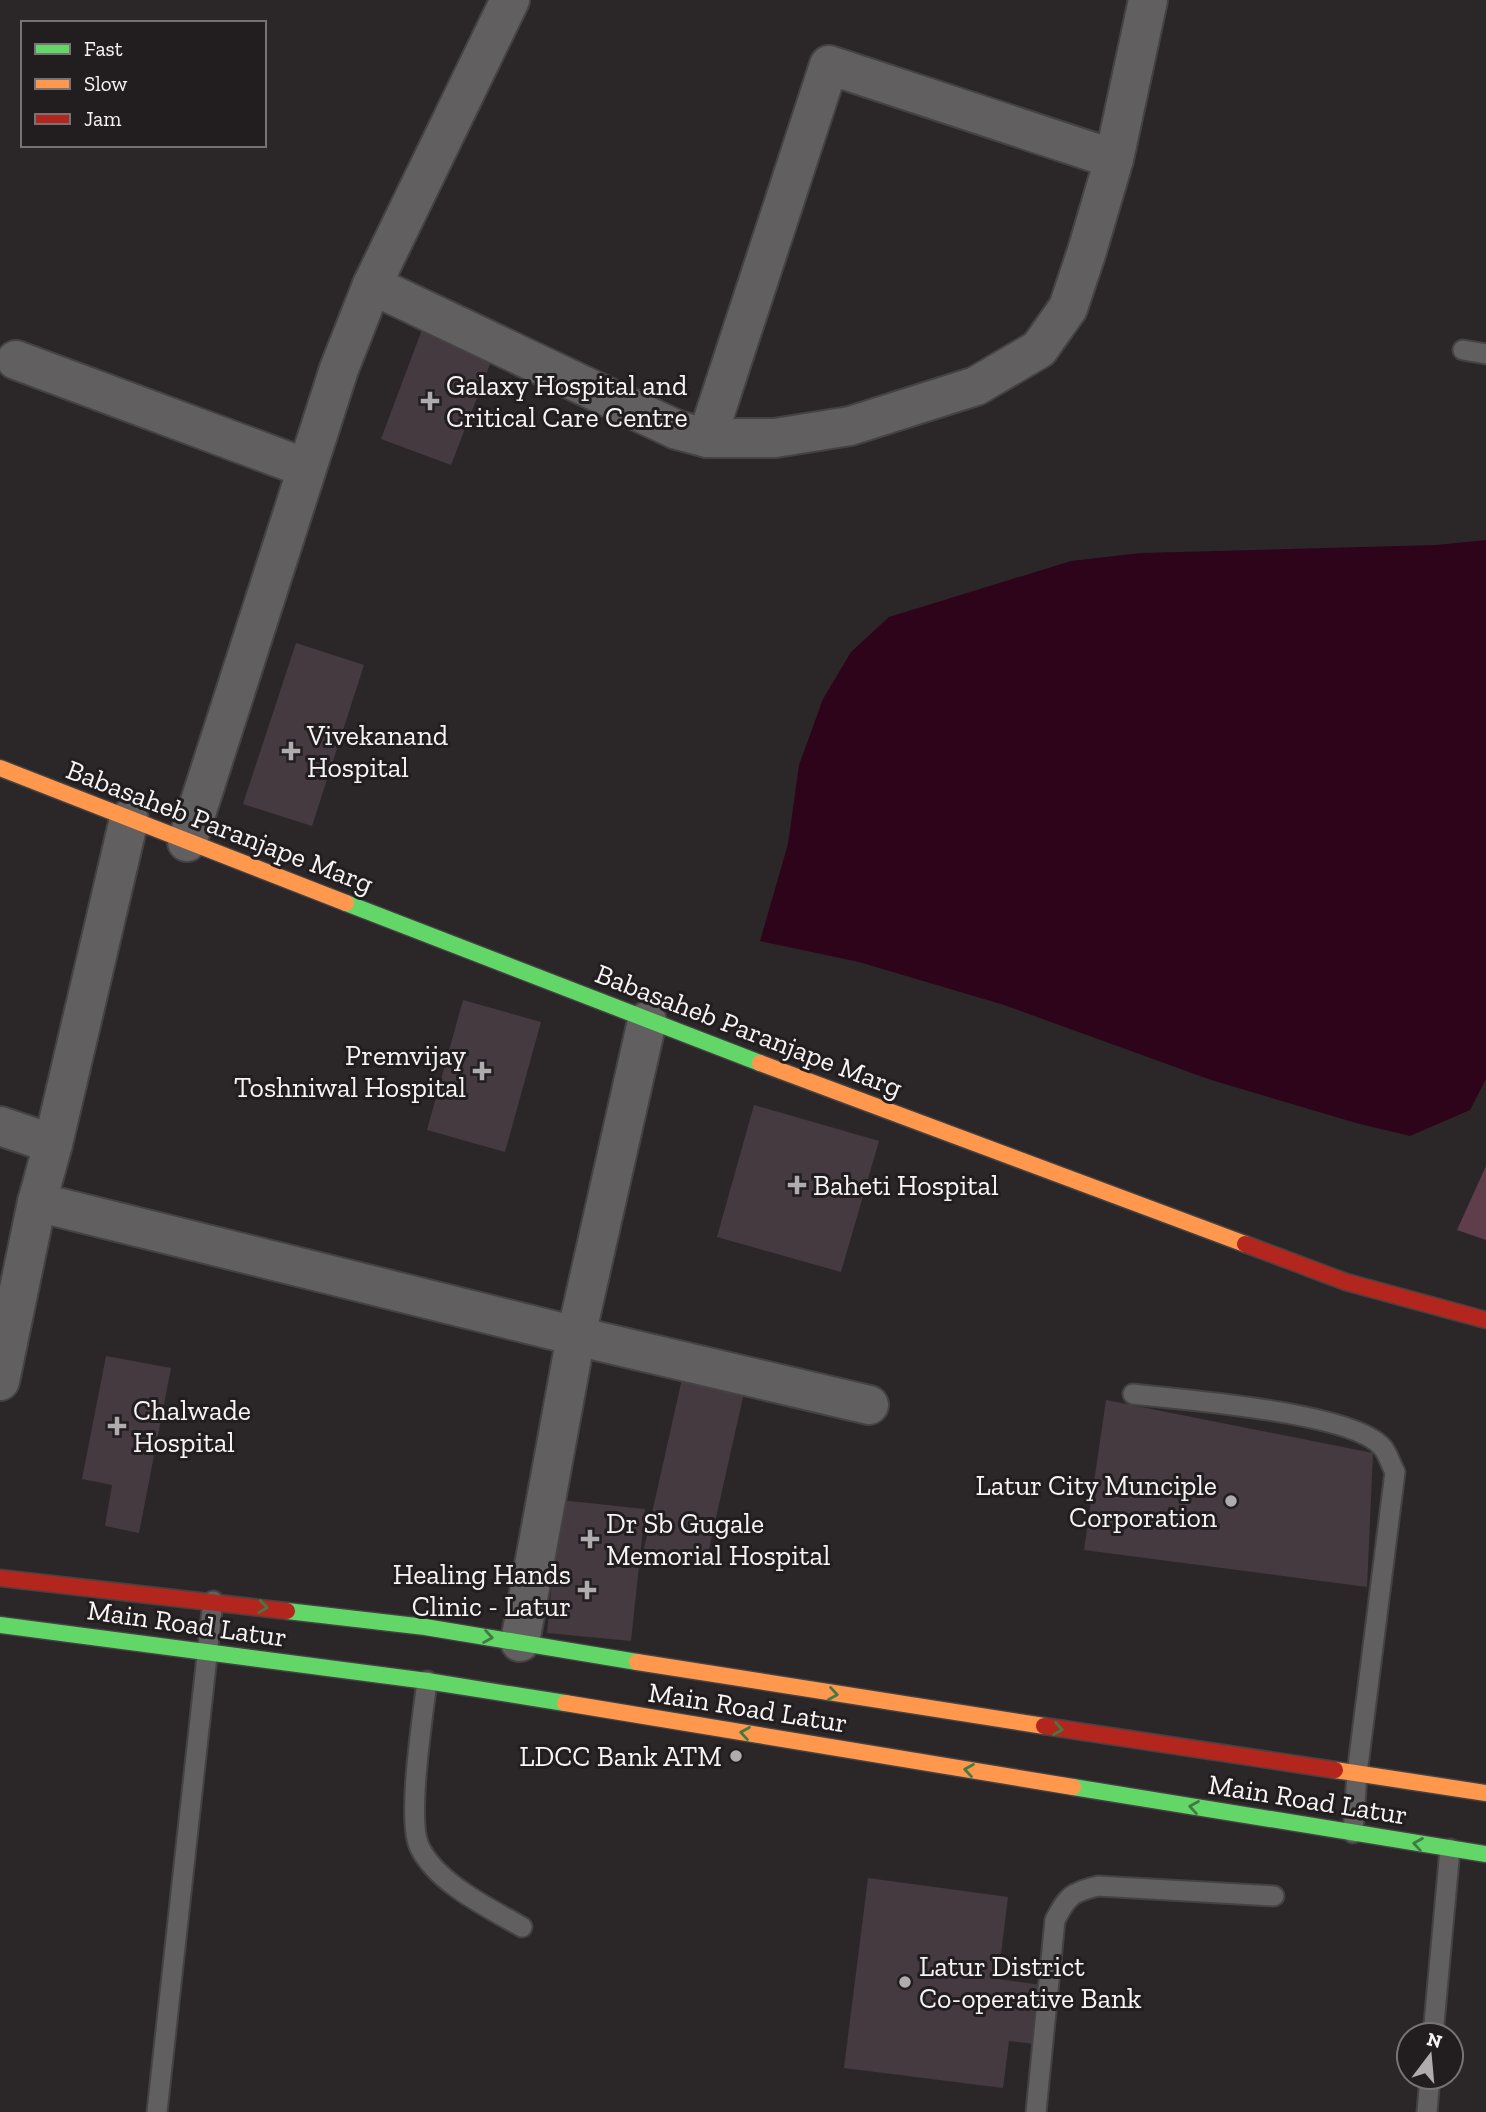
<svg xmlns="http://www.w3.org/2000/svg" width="1486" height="2112" font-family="'Zilla Slab',serif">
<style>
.green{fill:#5f3d4b}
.water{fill:#2e041a}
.building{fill:#453a40}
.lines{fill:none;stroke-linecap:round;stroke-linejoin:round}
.lane-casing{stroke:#444243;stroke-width:23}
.street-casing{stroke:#444243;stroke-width:42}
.fast-casing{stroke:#444243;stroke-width:19}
.slow-casing{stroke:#444243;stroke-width:19}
.jam-casing{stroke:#444243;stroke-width:19}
.lane{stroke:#615f60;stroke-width:19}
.street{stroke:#615f60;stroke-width:38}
.fast{stroke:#63d668;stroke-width:16}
.slow{stroke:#ff974d;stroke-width:16}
.jam{stroke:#b3261e;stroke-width:16}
.oneway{stroke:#427a44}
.poi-dot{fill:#b0acae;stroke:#221d1f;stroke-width:2.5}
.labels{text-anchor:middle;stroke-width:6;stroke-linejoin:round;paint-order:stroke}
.poi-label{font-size:28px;fill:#f7f4f5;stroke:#221d1f;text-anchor:start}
.street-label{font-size:28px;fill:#f7f4f5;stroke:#221d1f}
</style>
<rect width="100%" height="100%" fill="#2b2729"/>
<path class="green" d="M1486 1166V1240L1457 1230Z"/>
<path class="water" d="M1486 540V1079L1470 1110 1410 1136 1356 1123 1211 1080 1004 1005 859 962 760 941 788 844 799 765 823 699 851 652 889 617 1071 561 1141 553 1436 545Z"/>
<g class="building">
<path d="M426 319 497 346 451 465 381 439Z"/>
<path d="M296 643 364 665 312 826 243 804Z"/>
<path d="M463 1000 541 1022 505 1152 427 1130Z"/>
<path d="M754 1105 879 1141 841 1272 717 1237Z"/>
<path d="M106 1356 171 1368 139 1533 105 1526 112 1485 82 1479Z"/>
<path d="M684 1370 746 1384 706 1562 644 1549Z"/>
<path d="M1106 1400 1373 1453 1367 1587 1084 1550Z"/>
<path d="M560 1500 645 1509 631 1641 547 1633Z"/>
<path d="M868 1878 1008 1897 998 1979 1042 1985 1035 2044 1009 2041 1003 2088 844 2068Z"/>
</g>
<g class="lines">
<g class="lane-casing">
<g id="lane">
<path d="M1463 350 1486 354"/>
<path d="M1133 1394C1183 1400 1355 1412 1383 1448 1388 1454 1391 1465 1395 1472L1357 1774 1353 1833"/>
<path d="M427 1681C423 1715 406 1822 420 1848 438 1884 489 1908 522 1927"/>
<path d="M1433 2035 1450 1849"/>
<path d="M157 2112 213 1601"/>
<path d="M1036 2112 1055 1920C1067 1897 1071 1892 1098 1886L1274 1896"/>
<path d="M1427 2112 1430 2077"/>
</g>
</g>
<g class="street-casing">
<g id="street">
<path d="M372 285 677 430 707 438H775L850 426 976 386 1039 349 1068 308 1087 251 1114 159 1148 0"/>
<path d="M16 360 306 468"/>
<path d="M707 438 829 65 1114 159"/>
<path d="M187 842 339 369 372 285 510 0"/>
<path d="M0 1126 53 1144"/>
<path d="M37 1202 576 1336 869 1405"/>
<path d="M0 1381 37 1202 53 1144 129 819"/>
<path d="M520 1642 576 1336 647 1021"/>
</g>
</g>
<g class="fast-casing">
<g id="fast">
<path d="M346 903 760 1063"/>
<path d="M287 1611 425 1627 637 1662"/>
<path d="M0 1625 427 1681 565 1703"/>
<path d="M1073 1787 1486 1854"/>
</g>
</g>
<g class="slow-casing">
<g id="slow">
<path d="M0 768 346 903"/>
<path d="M760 1063 1245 1244"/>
<path d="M637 1662 1044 1726"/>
<path d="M565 1703 1073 1787"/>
<path d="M1335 1770 1486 1793"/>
</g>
</g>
<g class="jam-casing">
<g id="jam">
<path d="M1245 1244 1346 1282 1486 1320"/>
<path d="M0 1578 287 1611"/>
<path d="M1044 1726 1335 1770"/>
</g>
</g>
<use href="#lane" class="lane"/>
<use href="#street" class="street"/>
<use href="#fast" class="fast"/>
<use href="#slow" class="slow"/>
<use href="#jam" class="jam"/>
</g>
<defs><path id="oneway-chevron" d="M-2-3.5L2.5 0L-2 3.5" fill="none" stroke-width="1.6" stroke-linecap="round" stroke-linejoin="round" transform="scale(1.75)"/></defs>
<g class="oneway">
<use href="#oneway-chevron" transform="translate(263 1607) rotate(7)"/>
<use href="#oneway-chevron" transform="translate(488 1637) rotate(9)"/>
<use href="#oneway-chevron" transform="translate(833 1694) rotate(9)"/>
<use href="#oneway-chevron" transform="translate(1058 1729) rotate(9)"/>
<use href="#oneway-chevron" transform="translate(745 1733) rotate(-171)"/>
<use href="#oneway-chevron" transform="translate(969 1770) rotate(-171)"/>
<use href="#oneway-chevron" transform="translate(1194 1807) rotate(-171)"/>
<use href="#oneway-chevron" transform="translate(1418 1844) rotate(-171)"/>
</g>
<g class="poi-dot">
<path d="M426.5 390.5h7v7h7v7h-7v7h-7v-7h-7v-7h7z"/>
<path d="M287.5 740.5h7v7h7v7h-7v7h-7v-7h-7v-7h7z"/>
<path d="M478.5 1060.5h7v7h7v7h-7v7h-7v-7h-7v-7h7z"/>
<path d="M793.5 1174.5h7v7h7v7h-7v7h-7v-7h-7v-7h7z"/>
<path d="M113.5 1415.5h7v7h7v7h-7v7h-7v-7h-7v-7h7z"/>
<circle cx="1231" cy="1501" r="7"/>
<path d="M586.5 1528.5h7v7h7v7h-7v7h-7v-7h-7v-7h7z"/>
<path d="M583.5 1579.5h7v7h7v7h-7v7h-7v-7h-7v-7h7z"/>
<circle cx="736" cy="1756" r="7"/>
<circle cx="905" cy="1982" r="7"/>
</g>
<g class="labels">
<g class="poi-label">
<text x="446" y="395">Galaxy Hospital and<tspan x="446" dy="32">Critical Care Centre</tspan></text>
<text x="307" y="745">Vivekanand<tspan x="307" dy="32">Hospital</tspan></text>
<text x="466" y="1065" text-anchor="end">Premvijay<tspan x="466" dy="32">Toshniwal Hospital</tspan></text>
<text x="813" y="1195">Baheti Hospital</text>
<text x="133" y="1420">Chalwade<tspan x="133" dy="32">Hospital</tspan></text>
<text x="1217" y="1495" text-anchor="end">Latur City Munciple<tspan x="1217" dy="32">Corporation</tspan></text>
<text x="606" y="1533">Dr Sb Gugale<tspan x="606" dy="32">Memorial Hospital</tspan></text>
<text x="571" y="1584" text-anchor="end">Healing Hands<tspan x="571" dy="32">Clinic - Latur</tspan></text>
<text x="722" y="1766" text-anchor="end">LDCC Bank ATM</text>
<text x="919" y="1976">Latur District<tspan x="919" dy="32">Co-operative Bank</tspan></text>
</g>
<g class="street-label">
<text transform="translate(220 826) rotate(21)" y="10">Babasaheb Paranjape Marg</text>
<text transform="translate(749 1030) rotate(21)" y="10">Babasaheb Paranjape Marg</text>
<text transform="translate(187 1623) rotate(8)" y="10">Main Road Latur</text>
<text transform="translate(748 1707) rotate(9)" y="10">Main Road Latur</text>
<text transform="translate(1308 1799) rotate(9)" y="10">Main Road Latur</text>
</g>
</g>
<rect x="21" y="21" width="245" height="126" fill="#221d1f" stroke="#777375" stroke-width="2"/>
<rect x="35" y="44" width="35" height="10" fill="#63d668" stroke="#777375" stroke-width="2"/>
<text x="84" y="56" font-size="21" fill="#f7f4f5">Fast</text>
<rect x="35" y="79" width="35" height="10" fill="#ff974d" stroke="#777375" stroke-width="2"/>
<text x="84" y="91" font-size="21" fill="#f7f4f5">Slow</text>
<rect x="35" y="114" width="35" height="10" fill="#b3261e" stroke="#777375" stroke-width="2"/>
<text x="84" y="126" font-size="21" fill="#f7f4f5">Jam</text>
<g transform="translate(1430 2056) rotate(16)"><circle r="33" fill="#221d1f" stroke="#777375" stroke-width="2"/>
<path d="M0-5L12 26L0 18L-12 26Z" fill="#b0acae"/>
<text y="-10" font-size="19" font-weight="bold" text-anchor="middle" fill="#f7f4f5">N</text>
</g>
</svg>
